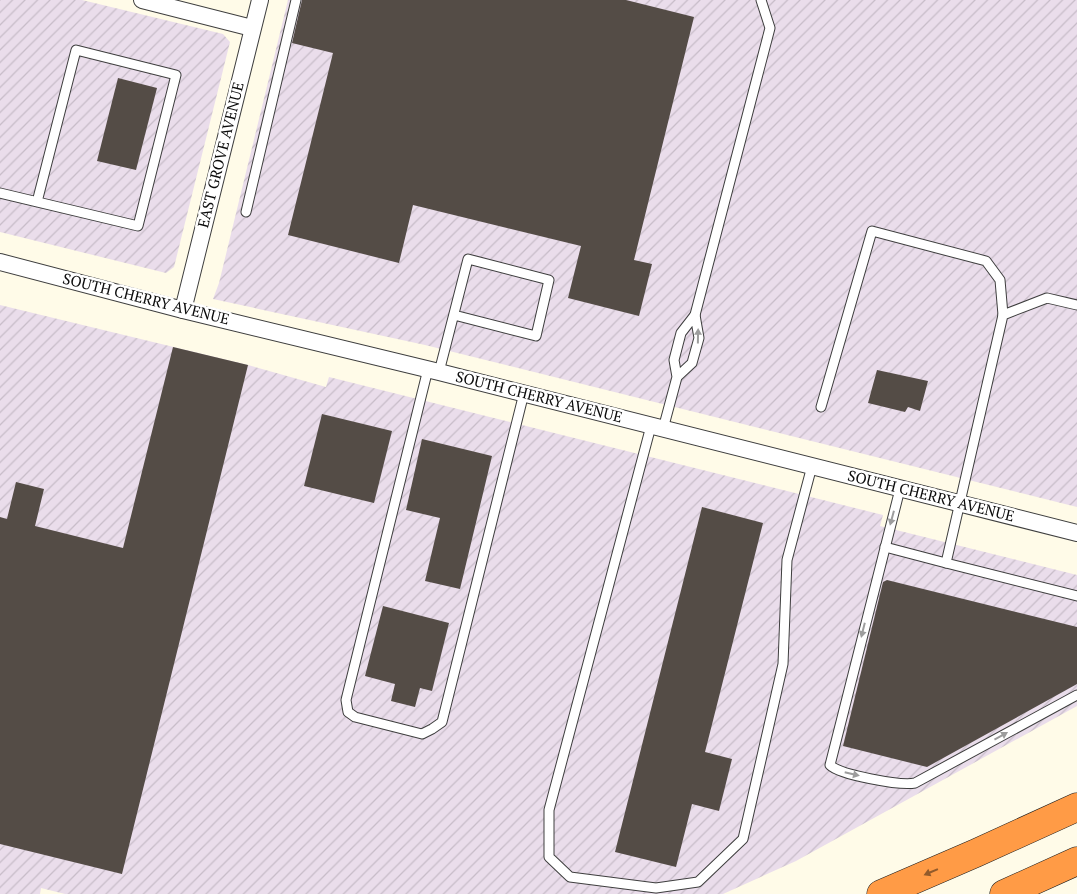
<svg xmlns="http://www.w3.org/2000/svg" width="1077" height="894" font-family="'PT Serif',serif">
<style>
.industrial{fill:url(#industrial-furrows)}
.building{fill:#544c46}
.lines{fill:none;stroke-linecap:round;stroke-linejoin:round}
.lane-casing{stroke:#3e3e3e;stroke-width:11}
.street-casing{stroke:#3e3e3e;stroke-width:18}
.highway-casing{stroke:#1c1c1c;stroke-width:29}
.lane{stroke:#fff;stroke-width:9}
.street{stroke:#fff;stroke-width:16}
.highway{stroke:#ff9b46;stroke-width:28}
.oneway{fill:#9d9d9d}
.oneway2{fill:#915a2b}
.labels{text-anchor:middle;stroke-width:5;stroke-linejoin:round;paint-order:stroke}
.street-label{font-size:15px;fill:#0b0b0b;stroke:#fff}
</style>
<defs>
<pattern id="industrial-furrows" width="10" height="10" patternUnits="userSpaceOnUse" patternTransform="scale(1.25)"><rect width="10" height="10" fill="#eaddeb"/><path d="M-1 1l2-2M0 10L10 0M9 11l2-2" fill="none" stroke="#c7bcc8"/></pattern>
</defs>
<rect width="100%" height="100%" fill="#fffbe8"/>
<g class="industrial">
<path d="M0 0H82L223 34 230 42 174 267 166 273 0 232Z"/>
<path d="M288 0H1077V507L425 345 213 299 219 283Z"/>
<path d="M0 305 248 365 326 387 329 377 883 515 880 526 1077 575V706L796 861 723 894H65L41 888 40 894H0Z"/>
</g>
<g class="building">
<path d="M302 0H626L694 17 634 260 652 264 639 316 568 298 581 246 413 205 399 263 288 235 333 53 292 43Z"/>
<path d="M118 78 157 88 136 170 97 161Z"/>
<path d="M173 347 248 365 122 874 0 844V517L7 519 16 482 44 489 35 526 123 548Z"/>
<path d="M877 370 928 381 920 411 908 407 905 412 868 403Z"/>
<path d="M322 414 392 431 374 503 304 486Z"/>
<path d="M422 439 492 456 460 589 425 581 440 518 406 510Z"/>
<path d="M702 507 763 523 705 752 732 759 719 811 692 804 676 867 615 852Z"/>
<path d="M887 580 1077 627V684L927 767 843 746 883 582Z"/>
<path d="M383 606 449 623 432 691 420 688 415 707 391 701 395 684 365 676Z"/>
</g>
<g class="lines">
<g class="lane-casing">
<g id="lane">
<path d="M0 193 138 226 176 75 76 50 37 202"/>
<path d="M246 212 296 0"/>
<path d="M1077 305 1047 298 1003 315 946 563 1077 596"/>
<path d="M695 315 770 28 761 0"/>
<path d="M428 369 346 700 348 712 355 717 422 734 432 729 442 722 524 393"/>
<path d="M439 372 468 259 549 280 536 336 454 315"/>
<path d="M821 407 872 231 986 261 1000 280 1003 315"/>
<path d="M651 426 549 810V857L570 877 656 888 698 882 743 839 783 664 787 560 812 466"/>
<path d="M663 429 677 377 674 360 681 333 695 315 699 338 692 363 677 377"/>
<path d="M900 489 830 765C840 775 901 786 915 783L1077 695"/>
<path d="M885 547 946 563"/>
</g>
</g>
<g class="street-casing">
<g id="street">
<path d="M142 0 252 28"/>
<path d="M0 262 183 310 439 372 1077 533"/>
<path d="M183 310 260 0"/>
</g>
</g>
<g class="highway-casing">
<g id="highway">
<path d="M881 894 976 853 1077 807"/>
<path d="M1004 894 1077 861"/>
</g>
</g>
<use href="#lane" class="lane"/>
<use href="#street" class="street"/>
<use href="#highway" class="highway"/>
</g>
<defs><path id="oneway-solid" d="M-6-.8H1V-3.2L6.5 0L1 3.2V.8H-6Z" transform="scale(1.25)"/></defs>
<g class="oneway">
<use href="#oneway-solid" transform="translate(698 336) rotate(-89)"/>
<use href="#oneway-solid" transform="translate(892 518) rotate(105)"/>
<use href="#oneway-solid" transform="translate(863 630) rotate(104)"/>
<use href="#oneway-solid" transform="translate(1001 736) rotate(-29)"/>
<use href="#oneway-solid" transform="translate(852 774) rotate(13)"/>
</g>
<use class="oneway2" href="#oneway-solid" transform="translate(931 872) rotate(157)"/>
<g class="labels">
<g class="street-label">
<text transform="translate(221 155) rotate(-76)" y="5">EAST GROVE AVENUE</text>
<text transform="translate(146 299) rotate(14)" y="5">SOUTH CHERRY AVENUE</text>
<text transform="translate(539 397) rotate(14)" y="5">SOUTH CHERRY AVENUE</text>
<text transform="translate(931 496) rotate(14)" y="5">SOUTH CHERRY AVENUE</text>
</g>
</g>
</svg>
